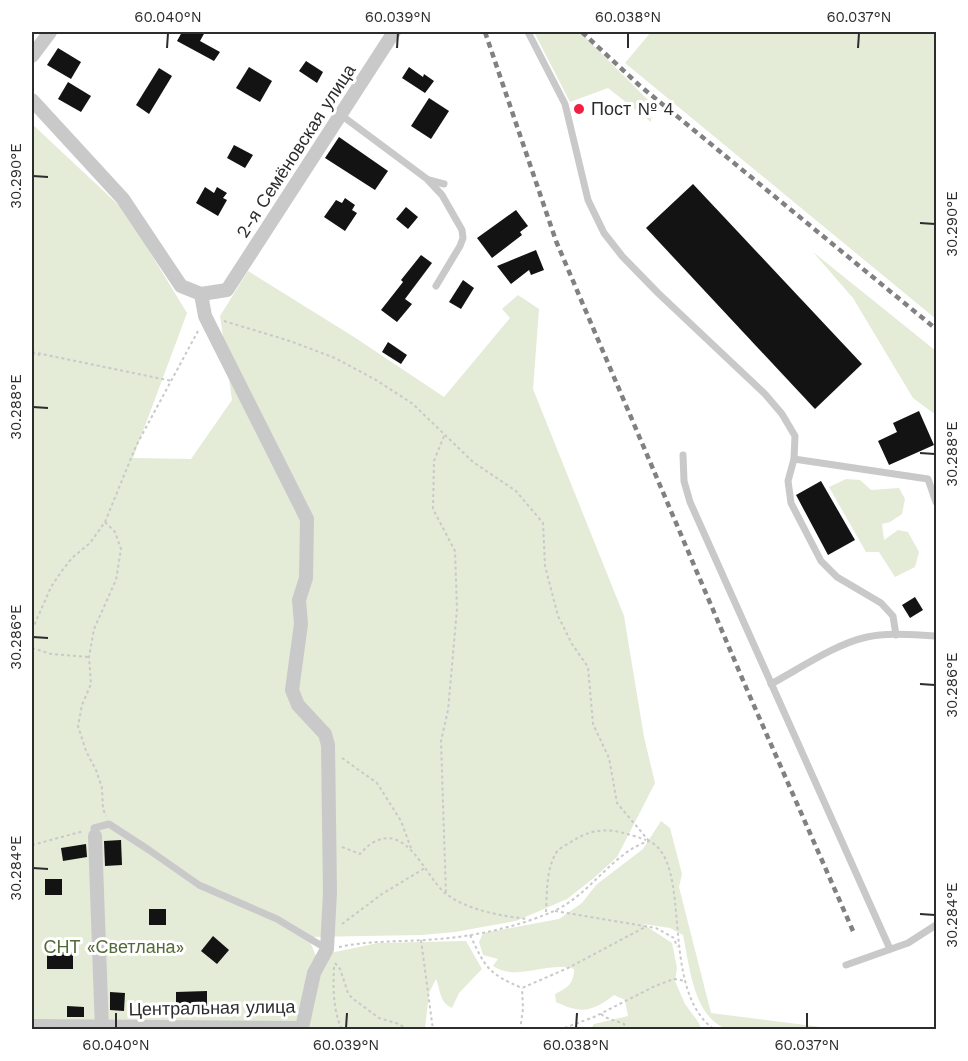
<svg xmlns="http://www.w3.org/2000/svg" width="968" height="1061" font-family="'Work Sans',sans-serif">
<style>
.green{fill:#e4ebd7}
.building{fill:#131313}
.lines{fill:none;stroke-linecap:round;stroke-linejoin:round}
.path{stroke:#c9c9c9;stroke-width:2;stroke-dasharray:3 3;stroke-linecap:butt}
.lane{stroke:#c9c9c9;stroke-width:7}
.street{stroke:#c9c9c9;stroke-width:14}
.rail{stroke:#818181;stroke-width:4.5;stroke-dasharray:6 4.5;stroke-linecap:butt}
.ticks{fill:none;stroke:#2c2c2c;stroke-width:2}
.poi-dot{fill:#f11f42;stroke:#fff;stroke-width:2}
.labels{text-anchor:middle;stroke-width:6;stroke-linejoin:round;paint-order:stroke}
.poi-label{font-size:18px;fill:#2c2c2c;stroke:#fff;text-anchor:start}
.street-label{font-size:18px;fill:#2c2c2c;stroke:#fff}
.park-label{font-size:18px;fill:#536a37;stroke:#fff}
.neatline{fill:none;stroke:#2c2c2c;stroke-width:2}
.ticks-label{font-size:15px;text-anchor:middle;fill:#2c2c2c}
</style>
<rect width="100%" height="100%" fill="#fff"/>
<g class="green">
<path d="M534 32H580L652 104 651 122 608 88 570 102Z"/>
<path d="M651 32H936V319L625 63Z"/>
<path d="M32 124 125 211 187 313 133 458 191 459 232 400 220 316 248 271 354 337 444 397 510 318 502 309 518 295 539 309 533 389 624 616 644 737 655 783 617 857 595 877 567 899 516 921 455 932 421 935 308 937 316 956 378 943 466 941 482 969 459 993 452 1008C439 1002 441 991 436 979L429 993 425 1029H32Z"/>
<path d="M813 252 936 351V415L913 398 853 298Z"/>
<path d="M846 479 860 480 871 490 899 488 905 499 902 514 890 522 882 524 884 540 898 530 908 532 919 552 915 567 895 577 879 552H866L829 487Z"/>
<path d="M661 821 670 828 682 874 679 887 711 1013 837 1029 729 1030C693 1018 690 967 683 935L670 928 643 924 672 943 677 968 675 981 685 1004 699 1023 701 1029H591L594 1024 628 1016 625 1000 614 995C592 1012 581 1014 556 1002L555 994C567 988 574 984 574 969 548 961 517 982 493 966L498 959 483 955 479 942 483 933 559 919 582 903 596 885 643 849Z"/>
</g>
<g class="building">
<path d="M182 32H205L200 41 220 52 214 61 177 41Z"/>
<path d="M58 48 81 62 71 79 47 65Z"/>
<path d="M306 61 323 72 317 83 299 71Z"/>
<path d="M249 67 272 81 260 102 236 88Z"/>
<path d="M409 67 423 77 424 74 434 81 425 93 402 78Z"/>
<path d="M159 68 172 76 149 114 136 105Z"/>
<path d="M68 82 91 96 81 112 58 99Z"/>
<path d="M429 98 449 111 431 139 411 126Z"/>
<path d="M339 137 388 171 375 190 325 158Z"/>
<path d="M234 145 253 155 245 168 227 158Z"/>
<path d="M693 184 862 364 815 409 646 228Z"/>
<path d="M205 187 214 193 217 187 227 193 223 198 227 200 218 216 196 203Z"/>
<path d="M345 198 355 205 352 210 357 213 345 231 324 217 336 200 342 203Z"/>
<path d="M406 207 418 217 408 229 396 219Z"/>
<path d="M516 210 528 226 520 232 522 235 492 258 477 238Z"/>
<path d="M536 250 544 270 531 275 529 270 511 284 497 266Z"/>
<path d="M421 255 432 263 405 299 412 304 397 322 381 310 403 282 401 280Z"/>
<path d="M463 280 474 288 461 309 449 302Z"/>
<path d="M388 342 407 355 401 364 382 352Z"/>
<path d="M919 411 934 445 889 465 878 441 897 432 893 423Z"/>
<path d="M821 481 855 540 828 555 796 495Z"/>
<path d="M915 597 923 610 910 618 902 605Z"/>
<path d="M121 840 122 865 105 866 104 841Z"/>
<path d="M86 844 87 857 63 861 61 848Z"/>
<rect x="45" y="879" width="17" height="16"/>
<rect x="149" y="909" width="17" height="16"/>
<path d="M213 936 229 950 217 964 201 951Z"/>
<rect x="47" y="952" width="26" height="17"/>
<path d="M207 991V1016H176V992Z"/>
<path d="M110 992 125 993 124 1011 110 1010Z"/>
<path d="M67 1006 84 1007V1017H67Z"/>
</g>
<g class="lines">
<g class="path">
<path d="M224 321 290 341 335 358 376 380 413 404 473 462 516 491 543 523 545 566 558 616 572 644 588 667 593 724 609 758 617 803 649 841"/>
<path d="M32 352 172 381"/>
<path d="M32 353 40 355"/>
<path d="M444 436 434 461 433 509 455 551 457 609 448 710 441 741 446 894"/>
<path d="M105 522 115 532 121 549 116 580 94 629 89 657 91 684 82 705 78 726 86 751 96 770 102 788 103 809 106 816"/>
<path d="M32 630 51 587 61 572 72 558 90 543 105 522 136 446 198 331"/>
<path d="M32 648 51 654 88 657"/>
<path d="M342 758 377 783 401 821 411 848"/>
<path d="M32 845 84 831"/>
<path d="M342 847 360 854C364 850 369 844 374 842 408 824 425 876 445 893 466 910 502 916 527 919"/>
<path d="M555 911 656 928 674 938 677 947"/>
<path d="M546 912C547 893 546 870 556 853 559 848 566 845 571 842 598 824 617 830 646 840"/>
<path d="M342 924 382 894 425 868"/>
<path d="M470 935C486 968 487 973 522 988L568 968 647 926"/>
<path d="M421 940 433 1030"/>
<path d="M339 947C372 940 406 942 439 939 477 936 520 926 554 911 591 894 613 852 649 841 695 863 657 990 715 1030"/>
<path d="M335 963 340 969 348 993 352 998 379 1018 399 1024 408 1030"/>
<path d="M334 967C333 989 333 1010 342 1030"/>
<path d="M601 1014C608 1020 615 1020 624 1024L626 1030"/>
<path d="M520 1030 523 1009 522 988"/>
<path d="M559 1030 594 1017 655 986 674 979 685 981"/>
</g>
<g class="lane">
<path d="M528 32 565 104 588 200 604 233 622 256 658 293 765 394 782 414 795 436 794 459 788 481 791 503 821 561 837 577 881 603 893 616 896 635"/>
<path d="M341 115 427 179 442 195 462 230 463 238 460 246 436 286"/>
<path d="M429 180 444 184"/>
<path d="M683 455 684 481 690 502 890 949"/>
<path d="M794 459 928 479 936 502"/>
<path d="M771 684C799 669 835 644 867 637 889 632 914 635 936 636"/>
<path d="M95 836 94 828 109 824 149 850 199 885 277 919 327 949"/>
<path d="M846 965 908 943 936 925"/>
</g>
<g class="street">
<path d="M32 56 50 32"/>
<path d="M32 100 123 199 181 286 201 294 227 290 394 32"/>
<path d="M95 836 102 1030"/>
<path d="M32 1026 302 1028 314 973 327 949 330 892 328 745 325 734 298 705 292 690 301 624 299 600 306 578 307 519 205 316 201 294"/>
</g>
<g class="rail">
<path d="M485 32 556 241 748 692 853 931"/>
<path d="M582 32 639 85 936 329"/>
</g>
</g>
<path class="ticks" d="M167 48 168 33M397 48 398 33M628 48V33M858 48 859 33M33 176 48 177M920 223 935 224M33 407 48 408M920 453 935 454M33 637 48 638M920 684 935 685M33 868 48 869M920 914 935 915M116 1028V1013M346 1028 347 1013M576 1028 577 1013M807 1028V1013"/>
<circle class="poi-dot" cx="579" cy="109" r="6"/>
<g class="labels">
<g class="poi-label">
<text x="591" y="115">Пост № 4</text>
</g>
<g class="street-label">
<text transform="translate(296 151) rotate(-57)" y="6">2-я Семёновская улица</text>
<text transform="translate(212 1008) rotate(-1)" y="6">Центральная улица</text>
</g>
<g class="park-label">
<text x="114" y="953">СНТ «Светлана»</text>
</g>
</g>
<rect width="968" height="1061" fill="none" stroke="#ffffff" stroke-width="66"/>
<rect x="33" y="33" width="902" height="995" class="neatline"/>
<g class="ticks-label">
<text x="168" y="22">60.040°N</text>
<text x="398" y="22">60.039°N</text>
<text x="628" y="22">60.038°N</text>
<text x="859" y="22">60.037°N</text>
<text transform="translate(16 176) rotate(-90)" y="5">30.290°E</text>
<text transform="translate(952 224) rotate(-90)" y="5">30.290°E</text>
<text transform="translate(16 407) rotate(-90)" y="5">30.288°E</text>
<text transform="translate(952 454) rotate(-90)" y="5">30.288°E</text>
<text transform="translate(16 637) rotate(-90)" y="5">30.286°E</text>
<text transform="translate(952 685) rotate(-90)" y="5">30.286°E</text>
<text transform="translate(16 868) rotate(-90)" y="5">30.284°E</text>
<text transform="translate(952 915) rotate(-90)" y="5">30.284°E</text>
<text x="116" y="1050">60.040°N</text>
<text x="346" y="1050">60.039°N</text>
<text x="576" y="1050">60.038°N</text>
<text x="807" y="1050">60.037°N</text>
</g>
</svg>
